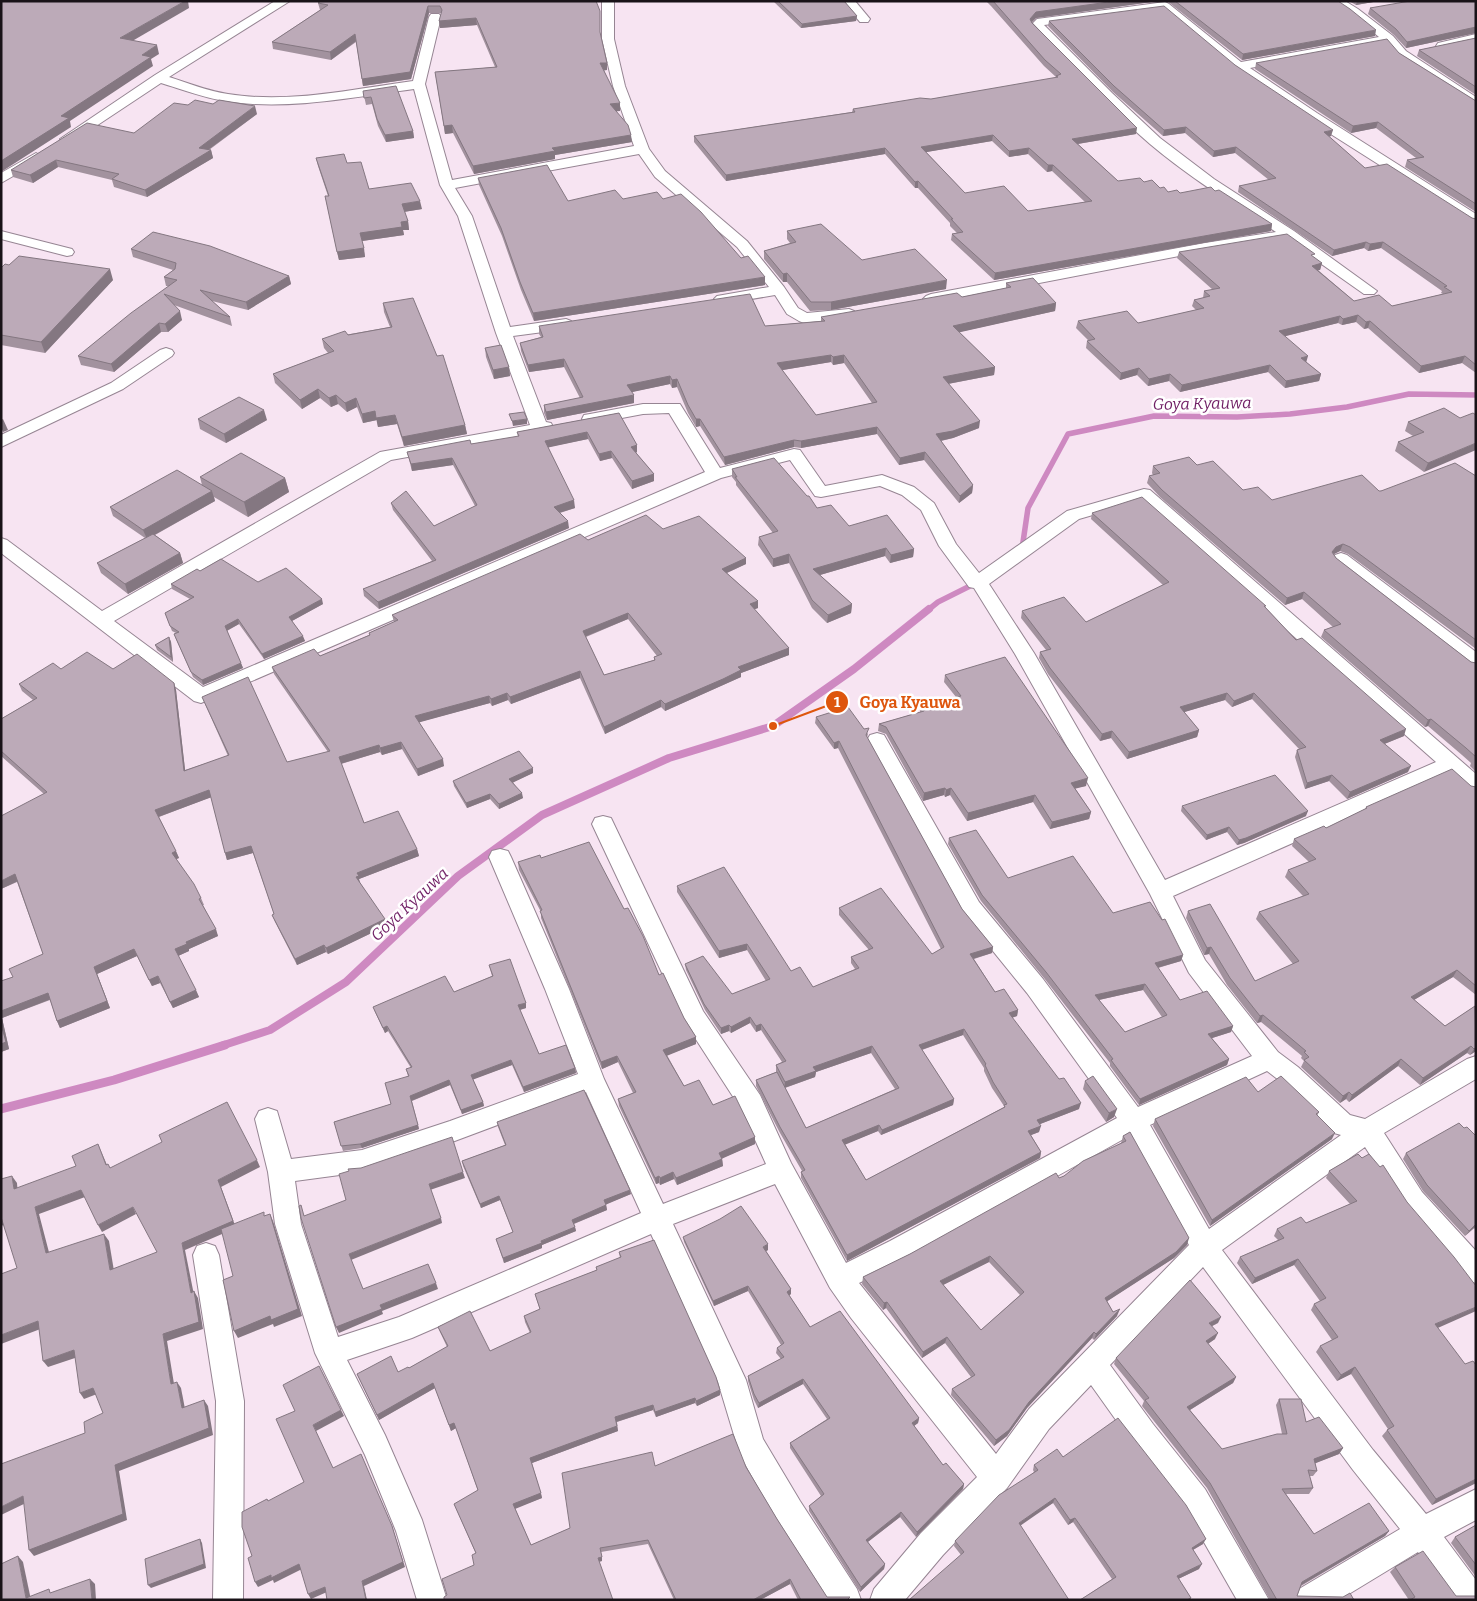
<svg xmlns="http://www.w3.org/2000/svg" width="1477" height="1601" font-family="Bitter,serif">
<style>
.lines{fill:none;stroke-linecap:round;stroke-linejoin:round}
.stream-far2{stroke:#ce89c1;stroke-width:5.5}
.stream-far1{stroke:#ce89c1;stroke-width:8}
.stream{stroke:#ce89c1;stroke-width:9}
.street-casing{stroke:#968593;stroke-width:2}
.street{fill:#fff;fill-rule:evenodd}
.wall{fill:#a2929e;fill-rule:evenodd}
.shaded-wall{fill:#847781}
.building{fill:#bcaab8;stroke:#847781;fill-rule:evenodd}
.labels{text-anchor:middle;stroke-width:5;stroke-linejoin:round;paint-order:stroke}
.water-label{font-size:16px;font-style:italic;fill:#701f65;stroke:#fff}
.leader{fill:none;stroke:#de560d;stroke-width:2}
.callout-dot{fill:#de560d;stroke:#fff;stroke-width:2}
.mark-label{font-size:15px;text-anchor:middle;font-weight:bold;fill:#fff}
.callout-label{font-size:16px;text-anchor:middle;font-weight:bold;fill:#de560d;stroke:#fff;stroke-width:5;stroke-linejoin:round;paint-order:stroke}
</style>
<rect width="100%" height="100%" fill="#f7e4f2"/>
<g class="lines">
<g class="stream-far2">
<path d="M1022 549 1028 508 1068 434 1154 416 1237 417 1290 414 1347 407 1409 394 1476 395"/>
<path d="M928 610 938 602 976 583"/>
</g>
<path class="stream-far1" d="M221 1046 270 1030 346 982 458 876 542 815 669 758 773 726 854 669 929 609"/>
<path class="stream" d="M1 1109 114 1080 225 1045"/>
<g class="street-casing">
<g id="street">
<path d="M275 1H290L169 77C188 83 208 91 228 94 289 104 353 89 413 81L429 17 431 14H439L441 17 425 84 452 180 634 146 613 86 602 39V1H614V39L625 86 649 149 665 171 747 241 784 287 798 308 807 313 849 309 854 311 857 314 854 317 849 319 804 323 799 321 787 314 775 295 722 304 717 302 714 299 717 296 769 287 737 247 655 177 639 154 455 188 472 216 510 327 566 319 571 321 574 324 571 327 566 329 513 336 546 422 551 423 553 427 551 431 391 460 114 621 203 687 705 472 669 413 643 414 590 424 584 423 582 419 584 415 590 414 643 404H680L720 468 794 449 800 450 825 486 882 475 914 487 934 503 956 544 979 573 1067 511 1144 489 1150 490 1476 774V794L1469 791 1449 774 1173 896 1205 960 1278 1052 1298 1067 1350 1115 1365 1119 1467 1059 1476 1056V1079L1384 1133 1422 1192 1476 1251V1283L1466 1280 1404 1208 1365 1147 1222 1250 1373 1450 1426 1514 1476 1489V1520L1444 1537 1476 1580V1600H1453L1418 1552 1339 1600H1295L1299 1589 1400 1529 1353 1470 1203 1267 1110 1365 1153 1424 1205 1489 1269 1600H1237L1185 1509 1133 1444 1091 1385 1049 1429 1007 1488 943 1555 905 1600H870L874 1589 921 1533 977 1477 851 1318 830 1288 775 1184 673 1224 746 1380 763 1439 800 1501 857 1589 861 1600H828L778 1523 740 1455 718 1382 651 1234 412 1338 347 1360 385 1435 422 1520 447 1600H417L396 1531 365 1455 315 1353 275 1224 268 1172 255 1119 259 1111 268 1108 277 1111 291 1159 362 1150 450 1121 578 1074 545 989 489 857 492 851 500 849 508 851 511 857 569 989 604 1079 663 1204 766 1164 741 1109 686 1024 592 824 595 818 603 816 611 818 703 1011 760 1095 791 1163 846 1263 890 1241 1117 1118 1027 993 963 914 867 740 870 735 877 733 884 735 979 902 1043 979 1138 1107 1252 1056 1189 973 1150 894 1015 654 974 588 969 587 939 546 921 510 902 495 880 486 821 497 815 496 790 460 721 478 201 703 194 701 1 553V538L7 540 102 611 380 452 530 425 496 333 458 216 440 185 414 89C353 97 292 110 231 102 207 99 184 90 161 83L72 142H62L60 139 155 75ZM1141 501 1436 762 1165 880 1034 653 989 584 1079 519ZM1267 1071 1280 1081 1334 1133 1341 1135 1209 1229 1150 1125ZM586 1092 641 1213 399 1317 338 1337 301 1224 295 1181 362 1172 452 1142ZM1129 1136 1189 1245 1029 1409 996 1454 859 1283 908 1259Z"/>
<path d="M842 1H855L870 19 868 22H860Z"/>
<path d="M1330 1H1345L1358 9 1393 36 1406 51 1476 97V107L1398 57 1386 43 1250 68 1317 113 1476 214V224L1471 223 1307 119 1235 69 1163 10 1044 25 1112 93 1160 138 1214 179 1294 231 1377 291 1374 294H1364L1286 239 1205 251 931 304 926 302 923 299 926 296 931 294 1205 243 1276 232C1233 204 1189 177 1150 144 1108 108 1071 67 1033 28L1031 25 1037 19 1165 2 1169 4 1241 62 1379 37 1350 13Z"/>
<path d="M1476 34V42L1442 50 1436 46 1438 43Z"/>
<path d="M36 153 43 157 41 160 1 183V173Z"/>
<path d="M1 231 72 249 74 252 72 255 67 256 1 239Z"/>
<path d="M166 348 172 350 174 353 172 356 123 389 1 447V435L111 383 160 350Z"/>
<path d="M1341 553 1347 555 1476 652V669L1469 667 1335 563 1332 559 1335 555Z"/>
<path d="M206 1243 215 1246 219 1255 244 1401 243 1600H213L216 1401 193 1255 197 1246Z"/>
</g>
</g>
<use href="#street" class="street"/>
</g>
<g class="wall">
<path d="M321 1 600 11V34L607 63V70H604L620 111H616L632 142 555 155V159L474 174 453 133 445 134 435 72 495 67 477 25 440 28 439 21 441 14V13H429L411 79 363 86 356 42 331 60 273 49 272 42 320 10 318 3Z"/>
<path d="M773 1H844L857 16 856 21 801 28Z"/>
<path d="M986 1H1159L1036 18 1032 22 1136 134 1078 144 1118 181 1144 182 1168 192 1180 193 1215 191 1272 224 1271 231 994 280 951 240 952 234 957 233 950 226V223L918 188H915L885 154 726 181 694 142V136L852 112 853 109 931 99 1056 78V77L1044 66 991 6ZM992 141 1009 157 1028 154 1047 172 1052 171 1085 202 1028 211 965 193 926 152Z"/>
<path d="M1167 1H1338L1375 36 1242 60Z"/>
<path d="M1349 1H1379L1356 5Z"/>
<path d="M1476 2V33L1406 48 1394 35 1368 14 1370 8Z"/>
<path d="M1049 21 1235 65 1331 136 1329 137 1365 168 1472 218 1476 219V373L1462 363 1419 373 1368 328 1364 329 1356 322 1342 325 1338 323 1285 336 1306 362 1321 374 1319 381 1285 388 1268 372 1180 392 1169 381 1148 386 1137 375 1120 380 1086 348 1087 341H1089L1076 328 1078 321 1138 323 1196 310 1192 306 1194 300 1203 298 1204 291 1213 290 1177 258 1179 252 1314 258 1322 263 1320 270H1318L1354 301 1392 306 1443 294 1441 293 1442 291 1381 248 1368 251 1364 248 1332 256 1238 192 1239 186 1269 180 1235 153 1213 157 1185 133 1163 136 1113 92 1048 26Z"/>
<path d="M1476 38V95L1417 56 1419 50Z"/>
<path d="M1399 53 1476 101V212L1405 167 1407 160 1416 158 1376 128 1351 133 1255 69 1256 63Z"/>
<path d="M363 91 413 131 414 138 386 142 378 126 372 104 366 105Z"/>
<path d="M188 105 257 114 209 150H211L213 158 147 197 114 187 112 180 58 167 33 183 13 177 11 170 134 133Z"/>
<path d="M316 158 347 163 369 189 422 209 404 212 408 221 409 230H403L404 235 362 241 365 257 339 260 325 196H328L318 166Z"/>
<path d="M478 178 568 201 623 199H663L741 258 765 277V285L534 321 521 290 502 236 479 185Z"/>
<path d="M787 231 862 260 946 289 831 310 810 311 787 282H783L764 259V251L790 243 787 239Z"/>
<path d="M131 249 289 276 291 284 248 310 212 301 230 317 232 326 174 305 182 320 168 332H161L114 372 81 365 78 356 169 286H166L164 277 173 270 133 257Z"/>
<path d="M1 268 113 280 45 353 1 345Z"/>
<path d="M1006 283 1056 303 1055 311 959 332 995 367 994 375 948 384 979 428 953 438 941 441 973 485 972 493 959 503 924 460 899 465 877 434 801 448 794 447 725 465 700 426 696 427 688 413 677 387 672 388 670 384 631 392 634 403 547 420 544 413V405L580 398 564 367 529 372 521 351 520 343 541 337 539 334V326H765L821 321V317L962 297 1006 288ZM831 362 833 365 844 363 872 403 816 415 782 370Z"/>
<path d="M383 303 465 425 467 434 404 446 397 424 378 427 377 420 363 423 357 407 347 412 338 404 331 407 320 398 302 409 275 383 273 374 328 353 324 348 322 339 390 327 384 312Z"/>
<path d="M485 348 509 367 510 376 494 379 486 357Z"/>
<path d="M619 413 637 452 636 453 654 474V481L632 489 612 458 600 461 588 439 548 447 575 508 560 513 569 528 379 609 364 596 363 589 432 561 393 510 391 503 434 526 475 506 453 465 412 471 407 452 471 444 518 437 517 432Z"/>
<path d="M1460 418 1424 472 1395 451 1398 442 1413 436 1405 431 1408 422Z"/>
<path d="M198 419 267 420 226 443 200 429Z"/>
<path d="M1197 465 1243 490 1272 500 1379 491 1476 476V649L1348 554 1340 551 1334 554 1336 558 1471 662 1476 663V772L1470 766 1471 763 1462 755 1428 726 1425 727 1321 637 1324 630 1333 627 1302 599 1285 605 1160 497 1147 483 1149 476 1153 475 1152 473 1153 466Z"/>
<path d="M732 469 807 496 817 508 849 526 914 549 913 557 890 563 885 556 820 575 852 604 851 613 827 623 812 608 789 563 773 567 758 545 759 537 773 533 736 485V482L732 477Z"/>
<path d="M200 477 285 478 289 492 248 517 214 497 215 501 155 535 180 553 183 563 128 594 101 573 97 563 145 538 113 516 110 507 202 485Z"/>
<path d="M1092 513 1265 607 1296 640 1404 736 1384 744 1408 772 1347 799 1329 781 1305 789 1295 757 1297 750 1299 749 1252 699 1232 707 1225 700 1184 712 1199 730 1197 737 1127 759 1111 738 1100 741 1048 674 1039 658 1040 652 1046 650 1021 618 1022 611 1086 622 1163 585 1091 519Z"/>
<path d="M663 529 746 558V564L727 573 758 601V608L754 609 789 648V655L741 673V677L665 711 661 707 605 734 580 678 511 704 508 700 492 706 490 703 419 722 444 766 418 776 402 749 382 755 380 752 341 764 364 823 417 849 419 856 359 879 360 883 386 926 328 954 326 952 297 965 275 922 272 915 274 914 253 853 227 860 211 797 159 817 179 858 176 859 201 898 204 905H203L218 936 189 949V951L178 956 199 997 173 1008 160 983 152 986 137 956 97 974 110 1008 60 1028 57 1021 50 1000 2 1018 9 1049 1 1052V981L13 977 43 954 17 882 1 889 44 794 1 756V719L33 700 22 691 19 684 61 669H113L174 683 176 690 185 770 228 756 205 704 202 697 287 762 328 752 274 674 272 667 320 656 369 635V633L394 622 392 615 588 540ZM628 619 657 656 654 657V660L604 675 586 637Z"/>
<path d="M200 571 258 582 323 604 292 621 305 641 264 659 239 624 227 631 243 668 203 685 193 677 176 639 174 634 176 633 172 631 165 613 190 599 172 589 171 584Z"/>
<path d="M169 637 171 642 173 662 157 650 155 645Z"/>
<path d="M945 675 1086 786 1075 788 1091 812 1089 819 1050 829 1033 802 967 821 950 795 945 797 944 795 923 801 886 734 878 731 879 724 920 712 921 705 956 697 944 682Z"/>
<path d="M816 717 864 729 868 734 867 737 962 909 993 947 992 953 974 959 995 992 1018 1010 1017 1016 1012 1018 1079 1109 1040 1124 1039 1132 1031 1135 1041 1152 1040 1158 847 1261 801 1178V1172L802 1171 780 1133 756 1086V1080L776 1072V1065L782 1062 761 1030 756 1032 750 1023 731 1033 729 1031 721 1034 705 1010 686 970 685 964 732 994 766 981 747 950 719 958 677 892V886L813 987 855 969 851 963V957L869 950 839 915V908L932 954 941 949 838 748 834 749 815 723ZM963 1035 984 1068V1071L992 1088 1004 1106V1107L866 1180 845 1144 878 1131 881 1135 953 1105 954 1099 922 1050ZM871 1053 895 1089 806 1128 785 1088 815 1077 816 1072Z"/>
<path d="M533 773 513 782 523 798 499 809 490 799 467 808 454 786 453 781Z"/>
<path d="M1471 786 1476 787V995L1453 977 1414 1000 1445 1026 1475 1006 1476 1051 1470 1055 1467 1053 1420 1085 1398 1066 1349 1102 1346 1099 1340 1103 1301 1067 1304 1061 1301 1058 1302 1056 1261 1022 1257 1023 1227 985 1209 954 1204 955 1186 918 1188 911 1255 981 1293 964 1256 919 1259 912 1303 896 1285 877 1288 870 1309 862 1292 846 1294 839 1326 828 1365 809 1366 807Z"/>
<path d="M1182 806 1306 816 1244 843 1237 845 1227 832 1206 840 1181 811Z"/>
<path d="M949 838 1008 878 1113 913 1183 955 1181 961 1158 968 1180 1000 1233 1026 1231 1032 1212 1038 1229 1059 1227 1065 1139 1105 1110 1066V1063L1044 978 981 901 948 844ZM1143 990 1162 1017 1125 1032 1099 1000Z"/>
<path d="M541 858 624 909 659 975 684 1018 696 1037V1044L667 1055 684 1086 713 1105 755 1137V1144L722 1158 723 1166 677 1185 674 1179 660 1185 659 1183 656 1184 619 1106 618 1099 633 1093 618 1062 602 1069 541 918V912L519 870 518 862Z"/>
<path d="M489 965 526 1008 520 1010 539 1054 575 1068 576 1073 524 1092 512 1065 473 1079 483 1102 484 1106 462 1114 450 1085 412 1101 419 1129 362 1148 343 1151 334 1122 391 1104 408 1076 406 1069 411 1068 388 1031 385 1033 375 1012 373 1007 454 992 492 976Z"/>
<path d="M1085 1081 1114 1117 1106 1122 1083 1089Z"/>
<path d="M1258 1092 1319 1112 1317 1116 1332 1139 1210 1226 1153 1126 1155 1119Z"/>
<path d="M497 1122 631 1194 606 1204 607 1210 574 1224 576 1231 542 1245V1248L504 1263 496 1239 513 1232 500 1200 481 1208 463 1166 462 1161 505 1145 498 1127Z"/>
<path d="M1464 1128 1476 1136V1230L1474 1228 1465 1236 1423 1191 1403 1159 1406 1153Z"/>
<path d="M1130 1132 1187 1245 1174 1258 1107 1301 1113 1312 1117 1316 1094 1340 1092 1338 1027 1408 1007 1436 994 1446 951 1395 952 1389 971 1377 945 1343 922 1358 886 1308 883 1310 862 1284 863 1277 910 1254 1064 1176 1121 1143 1123 1136ZM989 1262 1020 1295 981 1330 943 1285Z"/>
<path d="M1358 1154 1438 1328 1476 1483 1432 1505 1382 1436 1388 1429 1351 1374 1337 1381 1316 1352 1320 1346 1332 1340 1311 1310 1314 1304 1320 1301 1294 1265 1252 1284 1237 1263 1240 1257 1278 1240 1274 1236 1277 1229 1306 1223 1350 1204 1326 1178 1329 1171Z"/>
<path d="M683 1237 768 1250 766 1251 791 1289V1294L789 1295 810 1327 919 1418 918 1423 914 1426 943 1465 964 1484 963 1489 916 1537 900 1517 868 1542 885 1564 884 1569 860 1592 809 1511V1506L821 1496 790 1448V1443L827 1419 803 1384 758 1408 754 1400 748 1381V1376L781 1359 776 1353 777 1348 781 1345 748 1291 714 1306 684 1242Z"/>
<path d="M619 1252 720 1390V1395L697 1406 695 1403 656 1417 653 1410 617 1422 618 1431 532 1463 542 1498 515 1508 531 1545 570 1528 655 1466 746 1467 777 1519 827 1597 849 1600H798L790 1584 760 1600H674L648 1544 601 1552 602 1561 447 1595 474 1565 476 1554 454 1504 478 1491 456 1428 451 1431 435 1388 379 1420 357 1374 398 1372 409 1368 447 1347 440 1332 438 1327 490 1351 530 1333 525 1322 524 1316 540 1310 535 1294 597 1270 596 1267 620 1258Z"/>
<path d="M1218 1323 1212 1326 1215 1339 1208 1344 1236 1377 1233 1383 1190 1410 1222 1449 1282 1434 1276 1405 1279 1399 1306 1422 1343 1448 1339 1454 1315 1463 1317 1471 1313 1476H1309L1313 1488 1309 1494H1286L1314 1534 1389 1531 1385 1536 1301 1586 1297 1596 1354 1600H1270L1207 1488 1142 1406 1144 1401 1114 1364 1116 1358Z"/>
<path d="M1063 1457 1203 1544 1193 1550 1199 1569 1178 1579 1191 1598 1189 1600H1080L1112 1579 1073 1522 1068 1525 1053 1503 961 1555 954 1546 955 1541 1034 1472 1033 1470 1034 1465Z"/>
<path d="M1476 1525V1577L1451 1543 1455 1537Z"/>
<path d="M1395 1567 1456 1596 1409 1600 1390 1572Z"/>
</g>
<g class="shaded-wall">
<path d="M185 1H188L189 8 122 47 120 38Z"/>
<path d="M1116 1H1159L1036 18 1029 25 1030 19 1036 12Z"/>
<path d="M1357 1H1379L1356 5Z"/>
<path d="M428 6 429 13 411 79 363 86 362 79Z"/>
<path d="M857 16 856 21 801 28 802 24Z"/>
<path d="M476 18 477 25 440 28 439 21Z"/>
<path d="M1476 27V33L1406 48 1407 42Z"/>
<path d="M1376 30 1375 36 1242 60 1243 54Z"/>
<path d="M355 34 356 41 331 60 330 52Z"/>
<path d="M157 45 159 54 151 59 153 66 70 121 71 127 1 172V161L142 55Z"/>
<path d="M600 63H607V70L601 71Z"/>
<path d="M620 103V111L610 112V104Z"/>
<path d="M255 106 257 114 201 155 199 148Z"/>
<path d="M1378 122 1376 128 1351 133 1353 126Z"/>
<path d="M452 125 453 133 445 134 444 126Z"/>
<path d="M1186 127 1185 133 1163 136 1164 130Z"/>
<path d="M1137 128 1136 134 1071 145 1072 139Z"/>
<path d="M1333 130 1331 136 1322 138 1324 132Z"/>
<path d="M413 131 414 138 386 142 385 135Z"/>
<path d="M631 135 632 142 555 155V159L474 174 473 166 552 148Z"/>
<path d="M993 135 992 141 921 153V147Z"/>
<path d="M1236 147 1235 153 1213 157 1214 151Z"/>
<path d="M885 148V154L726 181V175Z"/>
<path d="M1029 148 1028 154 1009 157V151Z"/>
<path d="M211 150 213 158 147 197 145 190Z"/>
<path d="M56 160 58 167 33 183 30 175Z"/>
<path d="M1048 165H1053L1052 171 1047 172Z"/>
<path d="M918 181V188H915V182Z"/>
<path d="M420 201 422 209 403 212 402 204Z"/>
<path d="M408 221 409 230H403L404 235 362 241 360 233 401 222Z"/>
<path d="M1272 224 1271 231 994 280 995 273Z"/>
<path d="M1366 242 1364 248 1332 256 1334 250Z"/>
<path d="M1383 242 1381 248 1368 251 1370 244Z"/>
<path d="M364 248 365 257 339 260 337 252Z"/>
<path d="M1322 263 1320 270 1310 272 1312 266Z"/>
<path d="M110 269 113 280 45 353 41 342Z"/>
<path d="M787 273V282H783V274Z"/>
<path d="M289 276 291 284 248 310 246 302Z"/>
<path d="M765 277V285L534 321 533 313Z"/>
<path d="M947 280 946 289 831 310V302Z"/>
<path d="M1056 303 1055 311 952 334 953 326Z"/>
<path d="M180 311 182 320 168 332 165 324Z"/>
<path d="M1358 315 1356 322 1342 325 1343 319Z"/>
<path d="M1340 316 1338 323 1278 338 1279 331Z"/>
<path d="M1370 321 1368 328 1364 329 1366 322Z"/>
<path d="M159 323 161 332 114 372 111 364Z"/>
<path d="M831 355V362L777 371V363Z"/>
<path d="M844 355V363L833 365V357Z"/>
<path d="M1308 356 1306 363 1301 358Z"/>
<path d="M1465 356 1462 363 1419 373 1421 366Z"/>
<path d="M564 359V367L529 372 528 365Z"/>
<path d="M1270 365 1268 372 1180 392 1182 385Z"/>
<path d="M509 367 510 376 494 379 493 370Z"/>
<path d="M995 367 994 375 942 385 943 377Z"/>
<path d="M1139 368 1137 375 1120 380 1121 373Z"/>
<path d="M1170 374 1169 381 1148 386 1149 379Z"/>
<path d="M1321 374 1319 381 1285 388 1286 381Z"/>
<path d="M670 376V384L628 393 627 385Z"/>
<path d="M677 379V387L672 388V380Z"/>
<path d="M318 389 320 398 302 409 300 400Z"/>
<path d="M336 395 338 404 331 407 329 398Z"/>
<path d="M634 395V403L547 420 546 412Z"/>
<path d="M356 398 357 407 347 412 345 403Z"/>
<path d="M264 410 267 420 226 443 224 434Z"/>
<path d="M375 411 377 420 363 423 362 414Z"/>
<path d="M395 415 397 424 378 427 376 418Z"/>
<path d="M3 419 8 430 3 432 1 427V420Z"/>
<path d="M527 419V424L513 426 512 421Z"/>
<path d="M696 419H700V426L696 427Z"/>
<path d="M980 421 979 428 953 438 935 442 936 434Z"/>
<path d="M465 425 467 434 404 446 402 437Z"/>
<path d="M877 427V434L801 448V441Z"/>
<path d="M587 432 588 439 546 448 545 441Z"/>
<path d="M794 440V447L725 465 724 457Z"/>
<path d="M1476 443V450L1424 472 1428 463Z"/>
<path d="M637 445V452L631 454V447Z"/>
<path d="M611 451 612 458 600 461 599 454Z"/>
<path d="M925 452 924 460 899 465 900 458Z"/>
<path d="M452 458 453 465 412 471 411 464Z"/>
<path d="M654 474V481L632 489V481Z"/>
<path d="M285 478 289 492 248 517 244 502Z"/>
<path d="M973 485 972 493 959 503 960 496Z"/>
<path d="M212 491 215 501 147 539 143 530Z"/>
<path d="M574 500 575 508 555 514 554 507Z"/>
<path d="M568 521 569 528 379 609 378 602Z"/>
<path d="M1343 544 1340 551 1334 554 1332 552 1336 547Z"/>
<path d="M886 548 885 556 813 577V569Z"/>
<path d="M914 549 913 557 890 563 891 555Z"/>
<path d="M180 553 183 563 128 594 125 584Z"/>
<path d="M789 554V563L773 567V559Z"/>
<path d="M746 558V564L722 575V569Z"/>
<path d="M1304 592 1302 599 1285 605 1287 598Z"/>
<path d="M322 599 323 604 290 622 289 617Z"/>
<path d="M758 601V608L750 611V604Z"/>
<path d="M852 604 851 613 827 623 828 615Z"/>
<path d="M628 613V619L584 637 583 631Z"/>
<path d="M238 619 239 624 226 631 225 626Z"/>
<path d="M303 636 305 641 264 659 262 654Z"/>
<path d="M169 637 171 642 173 662 171 657Z"/>
<path d="M789 648V655L741 673V677L665 711V704L738 667Z"/>
<path d="M241 663 243 668 203 685 202 680Z"/>
<path d="M580 671V678L511 704 510 697Z"/>
<path d="M174 683 176 690 186 778 184 771Z"/>
<path d="M507 693 508 700 492 706 491 699Z"/>
<path d="M1227 693 1225 700 1178 714 1180 707Z"/>
<path d="M1254 693 1252 699 1232 707 1234 701Z"/>
<path d="M489 696 490 703 417 723 415 716Z"/>
<path d="M661 700V707L605 734 604 727Z"/>
<path d="M1431 719 1428 726 1425 727 1428 720Z"/>
<path d="M1406 729 1404 736 1377 747 1380 740Z"/>
<path d="M1199 730 1197 737 1127 759 1129 752Z"/>
<path d="M1112 731 1111 738 1100 741 1102 734Z"/>
<path d="M839 741 838 748 834 749V743Z"/>
<path d="M401 742 402 749 382 755 380 748Z"/>
<path d="M379 745 380 752 340 764 339 757Z"/>
<path d="M443 759 444 766 418 776 417 769Z"/>
<path d="M1411 766 1408 772 1347 799 1350 792Z"/>
<path d="M533 768V773L510 784 509 779Z"/>
<path d="M1332 775 1329 781 1305 789 1307 783Z"/>
<path d="M1088 778 1086 786 1070 790 1071 783Z"/>
<path d="M945 788 944 795 923 801 924 793Z"/>
<path d="M951 788 950 795 945 797 946 790Z"/>
<path d="M209 790 212 797 158 817 155 810Z"/>
<path d="M522 793 523 798 499 809V804Z"/>
<path d="M490 794V799L467 808 466 803Z"/>
<path d="M1035 795 1033 802 967 821 968 813Z"/>
<path d="M1308 811 1306 816 1244 843 1237 845 1239 840Z"/>
<path d="M1091 812 1089 819 1050 829 1052 822Z"/>
<path d="M1229 827 1227 832 1206 840 1207 835Z"/>
<path d="M251 846 253 853 227 860 225 853Z"/>
<path d="M417 849 419 856 359 879 360 883 358 884 356 877 357 873Z"/>
<path d="M176 851 179 858 174 860 172 853Z"/>
<path d="M15 874 18 881 1 889V881Z"/>
<path d="M385 919 386 926 328 954 326 948Z"/>
<path d="M216 929 218 936 189 949V951L178 956 175 949 186 942Z"/>
<path d="M747 944V950L719 958V951Z"/>
<path d="M324 945 326 952 297 965 295 959Z"/>
<path d="M993 947 992 953 969 960 970 954Z"/>
<path d="M1211 947 1209 954 1204 955 1207 948Z"/>
<path d="M134 949 137 956 97 974 110 1008 60 1028 57 1021 94 967Z"/>
<path d="M1183 955 1181 961 1153 969 1155 963Z"/>
<path d="M1457 970 1453 977 1407 1004 1411 997Z"/>
<path d="M158 976 160 983 152 986 149 980Z"/>
<path d="M1145 984 1143 990 1094 1001 1095 995Z"/>
<path d="M196 990 199 997 173 1008 170 1002Z"/>
<path d="M48 993 51 999 2 1018 9 1049 1 1052V1011Z"/>
<path d="M526 1003V1008L519 1010 518 1005Z"/>
<path d="M1018 1010 1017 1016 1007 1019 1009 1013Z"/>
<path d="M1263 1015 1261 1022 1257 1023 1260 1016Z"/>
<path d="M750 1017V1023L731 1033V1027Z"/>
<path d="M761 1024V1030L756 1032V1026Z"/>
<path d="M729 1025V1031L721 1034V1028Z"/>
<path d="M387 1026 388 1031 385 1033 383 1028Z"/>
<path d="M1233 1026 1231 1032 1206 1040 1208 1034Z"/>
<path d="M964 1029 963 1035 918 1051 919 1045Z"/>
<path d="M696 1037V1044L664 1057 663 1050Z"/>
<path d="M872 1046 871 1053 816 1072 815 1077 784 1088 785 1082 813 1067Z"/>
<path d="M1471 1046 1467 1053 1420 1085 1423 1078Z"/>
<path d="M1476 1047V1051L1470 1055 1474 1049Z"/>
<path d="M617 1056 618 1062 602 1069 601 1062Z"/>
<path d="M1229 1059 1227 1065 1139 1105 1140 1099Z"/>
<path d="M1401 1059 1398 1066 1349 1102 1352 1095Z"/>
<path d="M511 1060 512 1065 472 1080 471 1075Z"/>
<path d="M575 1068 576 1073 524 1092 523 1087Z"/>
<path d="M449 1080 450 1085 411 1101 410 1096Z"/>
<path d="M1349 1092 1346 1099 1340 1103 1343 1096Z"/>
<path d="M954 1099 953 1105 881 1135 882 1130Z"/>
<path d="M483 1102 484 1106 462 1114 461 1110Z"/>
<path d="M1081 1103 1079 1109 1035 1126 1037 1120Z"/>
<path d="M1117 1109 1114 1117 1106 1122 1109 1113Z"/>
<path d="M418 1125 419 1129 362 1148 360 1144Z"/>
<path d="M879 1125 878 1131 842 1146V1140Z"/>
<path d="M1041 1126 1039 1132 1026 1137 1028 1131Z"/>
<path d="M1335 1133 1332 1139 1210 1226 1212 1220Z"/>
<path d="M755 1137V1144L719 1160V1153Z"/>
<path d="M98 1144 110 1172 106 1165Z"/>
<path d="M1041 1152 1040 1158 847 1261V1255Z"/>
<path d="M722 1159 723 1166 677 1185 676 1178Z"/>
<path d="M257 1160 260 1167 221 1187 236 1228 185 1250 195 1300 191 1293 182 1243 218 1180Z"/>
<path d="M463 1172 465 1178 430 1190 429 1184Z"/>
<path d="M673 1172 674 1179 660 1185V1178Z"/>
<path d="M12 1176 17 1183 18 1196 14 1189Z"/>
<path d="M659 1176V1183L656 1184 655 1178Z"/>
<path d="M81 1190 85 1197 39 1214 51 1260 46 1253 35 1207Z"/>
<path d="M630 1190 631 1194 605 1205 604 1200Z"/>
<path d="M499 1196 500 1200 481 1208 480 1204Z"/>
<path d="M606 1205 607 1210 573 1224 572 1220Z"/>
<path d="M133 1207 136 1214 102 1232 98 1225Z"/>
<path d="M270 1214 273 1221 302 1316 274 1327 273 1324 238 1338 234 1331Z"/>
<path d="M1 1217 6 1224 1 1226Z"/>
<path d="M441 1218 442 1223 351 1260 349 1254Z"/>
<path d="M1476 1224 1474 1228 1465 1236 1469 1231Z"/>
<path d="M575 1227 576 1231 542 1245V1248L504 1263 503 1258Z"/>
<path d="M104 1234 109 1241 115 1277 110 1270Z"/>
<path d="M1189 1238 1187 1245 1174 1258 1103 1304 1105 1298Z"/>
<path d="M768 1244V1250L763 1253V1247Z"/>
<path d="M990 1256 989 1262 939 1287 940 1281Z"/>
<path d="M1298 1259 1294 1265 1252 1284 1255 1278Z"/>
<path d="M436 1283 438 1289 382 1311 383 1314 339 1333 336 1327 380 1305Z"/>
<path d="M748 1286V1291L714 1306 713 1301Z"/>
<path d="M791 1289V1294L787 1297V1292Z"/>
<path d="M194 1291 198 1298 203 1329 167 1341 175 1390 171 1384 163 1334Z"/>
<path d="M887 1302 886 1308 883 1310 884 1303Z"/>
<path d="M1476 1307V1311L1431 1331 1435 1324Z"/>
<path d="M1120 1309 1117 1316 1094 1340 1096 1334Z"/>
<path d="M1221 1317 1218 1323 1206 1329 1209 1323Z"/>
<path d="M38 1321 43 1328 1 1344V1335Z"/>
<path d="M1094 1332 1092 1338 1027 1408 1007 1436 994 1446 996 1440 1029 1402Z"/>
<path d="M1218 1333 1215 1339 1203 1347 1206 1341Z"/>
<path d="M947 1337 945 1343 922 1358 923 1352Z"/>
<path d="M74 1350 78 1357 48 1367 43 1361Z"/>
<path d="M1355 1367 1351 1374 1337 1381 1341 1375Z"/>
<path d="M1236 1377 1233 1383 1185 1413 1187 1407Z"/>
<path d="M803 1379V1384L758 1408 759 1403Z"/>
<path d="M177 1382 181 1388 186 1414 182 1408Z"/>
<path d="M433 1383 435 1388 379 1420 377 1415Z"/>
<path d="M93 1388 97 1394 84 1399 80 1393Z"/>
<path d="M720 1390V1395L697 1406 696 1401Z"/>
<path d="M695 1398V1403L656 1417 655 1412Z"/>
<path d="M204 1400 208 1406 213 1435 119 1471 127 1520 34 1556 29 1550 115 1465Z"/>
<path d="M653 1405V1410L616 1422 615 1417Z"/>
<path d="M341 1410 344 1416 316 1431 313 1425Z"/>
<path d="M919 1418 918 1423 911 1428 912 1423Z"/>
<path d="M454 1423 456 1428 451 1431 449 1425Z"/>
<path d="M617 1426 618 1431 532 1463 530 1458Z"/>
<path d="M1343 1448 1339 1454 1311 1465 1314 1459Z"/>
<path d="M1476 1479V1483L1432 1505 1436 1499Z"/>
<path d="M964 1484 963 1489 916 1537 917 1532Z"/>
<path d="M541 1493 542 1498 515 1509 513 1504Z"/>
<path d="M23 1496 28 1502 1 1515V1507Z"/>
<path d="M1055 1498 1053 1503 1017 1528 1019 1523Z"/>
<path d="M901 1512 900 1517 865 1544 866 1540Z"/>
<path d="M1075 1518 1073 1522 1068 1525 1070 1520Z"/>
<path d="M392 1526 405 1567 364 1586 367 1600H366L362 1581Z"/>
<path d="M1389 1531 1385 1536 1298 1587 1302 1582Z"/>
<path d="M200 1539 202 1543 206 1568 151 1588 148 1585Z"/>
<path d="M1206 1539 1203 1544 1189 1552 1192 1548Z"/>
<path d="M18 1556 23 1562 31 1600 26 1598Z"/>
<path d="M602 1557V1561L598 1562V1558Z"/>
<path d="M299 1564 302 1569 274 1583 273 1580 258 1587 255 1582 271 1575Z"/>
<path d="M885 1564 884 1569 860 1592 861 1587Z"/>
<path d="M1202 1564 1199 1569 1174 1581 1177 1576Z"/>
<path d="M90 1579 95 1584 96 1600H92Z"/>
<path d="M790 1579V1584L760 1600H753Z"/>
<path d="M325 1587 327 1592 311 1599 308 1594Z"/>
</g>
<g class="building">
<path d="M1 1H185L120 38 157 45 142 55 151 57 61 116 69 118 1 161Z"/>
<path d="M321 1H596L600 11V32L607 63H600L620 103 610 104 628 125 631 135 552 148 555 151 473 166 452 125 444 126 435 72 497 67 476 18 439 21 442 10 440 6H428L410 72 362 79 355 34 330 52 272 42 328 5 318 3Z"/>
<path d="M778 1H844L857 16 802 24Z"/>
<path d="M993 1H1116L1036 12 1030 19 1032 23 1137 128 1072 139 1118 181 1140 178 1144 182 1152 180 1160 188 1164 187 1168 192 1177 190 1180 193 1211 187 1215 191 1219 190 1272 224 995 273 952 234 963 232 951 219H953L918 181 915 182 885 148 726 175 694 136 855 112 853 109 920 98 931 99 1058 77 1056 76 1061 74 1045 60ZM993 135 1009 151 1029 148 1048 165H1053L1092 201 1028 211 1004 186 965 193 921 147Z"/>
<path d="M1175 1H1338L1350 9 1376 30 1243 54Z"/>
<path d="M1410 1H1475L1476 2V27L1407 42 1396 29 1370 8Z"/>
<path d="M1164 6 1235 65 1333 130 1324 132 1365 168 1387 164 1472 218 1476 219V365L1465 356 1421 366 1370 321 1366 322 1358 315 1343 319 1340 316 1279 331 1308 356 1301 358 1321 374 1286 381 1270 365 1182 385 1170 374 1149 379 1139 368 1121 373 1087 341 1095 339 1078 321 1127 311 1138 323 1204 308 1194 300 1210 296 1204 291 1220 288 1179 252 1287 234 1315 254 1311 255 1322 263 1312 266 1354 301 1379 295 1392 306 1452 292 1444 287 1447 286 1383 242 1370 244 1366 242 1334 250 1239 186 1276 178 1236 147 1214 151 1186 127 1164 130 1114 86 1049 21Z"/>
<path d="M1476 38V87L1419 50Z"/>
<path d="M1387 39 1399 53 1476 101V204L1407 160 1424 157 1378 122 1353 126 1256 63Z"/>
<path d="M396 86 413 131 385 135 377 119 371 97 364 98 363 91Z"/>
<path d="M195 100 213 104 219 100 255 106 199 148 211 150 145 190 112 179 119 174 56 160 30 175 11 170 87 123 134 133 174 103 188 105Z"/>
<path d="M344 154 347 163 361 162 369 189 411 183 420 201 402 204 408 221 401 222 402 227 360 233 364 248 337 252 325 196H329L316 158Z"/>
<path d="M547 165 568 201 615 190 623 199 657 192 663 199 681 194 701 212 741 258 748 256 765 277 533 313 520 282 501 228 478 178Z"/>
<path d="M821 224 862 260 915 249 947 280 831 302H811L787 273 783 274 764 251 796 242 787 231Z"/>
<path d="M153 232 210 246 289 276 246 302 200 290 230 317 164 294 180 311 165 324 159 323 111 364 78 356 131 313 177 280 164 277 175 269 176 263 131 249Z"/>
<path d="M19 256 110 269 41 342 1 335V268L5 264 9 265Z"/>
<path d="M1033 278 1056 303 953 326 995 367 943 377 980 421 953 431 936 434 973 485 960 496 925 452 900 458 877 427 801 441 794 440 724 457 700 419H696L688 405 677 379 672 380 670 376 627 385 634 395 546 412 544 405 583 397 564 359 528 365 520 343 543 337 539 326 750 294 765 326 825 321 821 317 957 293 962 297 1011 287 1006 283ZM831 355 833 357 844 355 877 402 816 415 777 363Z"/>
<path d="M413 298 437 356 443 355 465 425 402 437 395 415 376 418 375 411 362 414 356 398 345 403 336 395 329 398 318 389 300 400 273 374 334 351 322 339 345 331 348 335 392 327 383 303Z"/>
<path d="M501 345 509 367 493 370 485 348Z"/>
<path d="M239 397 264 410 224 434 198 419Z"/>
<path d="M1444 408 1460 418 1473 413 1476 415V443L1428 463 1398 442 1424 432 1408 422Z"/>
<path d="M524 412 527 419 512 421 509 414Z"/>
<path d="M619 413 637 445 631 447 654 474 632 481 611 451 599 454 587 432 545 441 574 500 554 507 568 521 378 602 363 589 436 560 391 503 406 491 434 526 477 505 452 458 411 464 407 452 470 440 471 444 519 436 517 432Z"/>
<path d="M241 453 285 478 244 502 200 477Z"/>
<path d="M1189 457 1197 465 1213 461 1243 490 1258 487 1272 500 1362 475 1379 491H1381L1455 463 1476 476V640L1350 547 1343 544 1336 547 1332 552 1336 558 1471 662 1476 663V757L1466 748 1431 719 1428 720 1324 630 1341 624 1304 592 1287 598 1162 490 1149 476 1160 473 1153 466Z"/>
<path d="M774 458 807 496H809L817 508 831 505 849 526 887 515 914 549 891 555 886 548 813 569 852 604 828 615 812 600 789 554 773 559 759 537 778 531 735 477H737L732 469Z"/>
<path d="M177 470 212 491 143 530 110 507Z"/>
<path d="M1142 497 1266 606H1264L1296 640 1302 638 1406 729 1380 740 1411 766 1350 792 1332 775 1307 783 1297 750 1306 747 1254 693 1234 701 1227 693 1180 707 1199 730 1129 752 1112 731 1102 734 1050 668 1040 652 1051 649 1022 611 1064 597 1086 622 1169 582 1092 513Z"/>
<path d="M646 515 663 529 699 516 746 558 722 569 758 601 750 604 789 648 738 667 741 670 723 679 665 704 661 700 604 727 580 671 510 697 507 693 491 699 489 696 415 716 443 759 417 769 401 742 380 748 379 745 339 757 364 823 398 811 417 849 357 873 359 876 356 877 385 919 326 948 324 945 295 959 272 915 274 914 251 846 225 853 209 790 155 810 176 851 172 853 194 884 201 898 199 899 216 929 186 942 187 944 175 949 196 990 170 1002 158 976 149 980 134 949 94 967 107 1001 57 1021 48 993 1 1011V981L13 977 9 969 43 954 15 874 1 881V816L47 792 1 751V719L37 698 19 684 53 663 61 669 87 652 113 669 137 654 174 683 184 771 229 755 202 697 248 677 287 762 330 751 272 667 314 649 320 656 370 635 369 633 398 620 392 615 580 534 588 540ZM628 613 662 654 654 657 655 660 604 675 583 631Z"/>
<path d="M153 534 180 553 125 584 97 563Z"/>
<path d="M221 559 258 582 286 568 322 599 289 617 303 636 262 654 238 619 225 626 241 663 202 680 191 672 174 634 179 632 170 626 165 613 194 597 171 584 197 569 200 571Z"/>
<path d="M169 637 171 657 155 645Z"/>
<path d="M1005 657 1088 778 1071 783 1091 812 1052 822 1035 795 968 813 951 788 946 790 945 788 924 793 886 727 879 724 924 711 921 705 961 696 945 675Z"/>
<path d="M848 707 864 729 869 728 866 735 962 909 993 947 970 954 995 992 1004 989 1018 1010 1009 1013 1059 1079 1064 1078 1081 1103 1037 1120 1041 1126 1028 1131 1041 1152 847 1255 801 1172 805 1170 780 1127 756 1080 777 1072 806 1128 899 1088 872 1046 813 1067 816 1071 785 1082 776 1065 786 1061 761 1024 756 1026 750 1017 731 1027 729 1025 721 1028 704 1004 685 964 703 956 732 994 770 979 747 944 719 951 677 886 724 867 791 971 800 967 813 987 859 968 851 957 873 948 839 908 881 888 932 954 944 947 839 741 834 743 816 717ZM964 1029 986 1064 985 1065 993 1082 1007 1104 1004 1105 1005 1107 866 1180 842 1140 879 1125 882 1130 954 1099 919 1045Z"/>
<path d="M519 751 533 768 509 779 522 793 499 804 490 794 466 803 453 781Z"/>
<path d="M1452 769 1471 786 1476 787V986L1457 970 1411 997 1445 1026 1475 1006 1476 1047 1474 1049 1471 1046 1423 1078 1401 1059 1352 1095 1349 1092 1343 1096 1304 1060 1309 1057 1304 1052 1306 1051 1263 1015 1260 1016 1230 978 1211 947 1207 948 1188 911 1210 904 1255 981 1299 961 1259 912 1309 894 1288 870 1316 859 1294 839 1324 826 1326 828 1367 808 1366 807Z"/>
<path d="M1275 775 1308 811 1246 838 1239 840 1229 827 1207 835 1182 806Z"/>
<path d="M976 830 1008 878 1073 856 1113 913 1150 902 1162 920 1165 919 1183 955 1155 963 1180 1000 1207 991 1233 1026 1208 1034 1229 1059 1140 1099 1111 1060 1113 1059 1046 972 982 895 949 838ZM1145 984 1167 1015 1125 1032 1095 995Z"/>
<path d="M589 842 624 909 628 908 643 936 659 975 663 973 684 1018 696 1037 663 1050 684 1086 699 1080 713 1105 735 1096 755 1137 719 1153 722 1159 676 1178 673 1172 660 1178 659 1176 655 1178 618 1099 636 1092 617 1056 601 1062 540 911 542 910 518 862 540 855 541 858Z"/>
<path d="M510 959 526 1003 518 1005 539 1054 566 1045 575 1068 523 1087 511 1060 471 1075 483 1102 461 1110 449 1080 410 1096 418 1125 360 1144 341 1146 334 1122 391 1104 385 1083 409 1076 406 1069 412 1067 387 1026 383 1028 373 1007 445 976 454 992 493 976 489 965Z"/>
<path d="M1 1024 6 1042 1 1044Z"/>
<path d="M1093 1076 1117 1109 1109 1113 1085 1081Z"/>
<path d="M1281 1076 1319 1112 1316 1114 1335 1133 1212 1220 1155 1119 1246 1077 1258 1092Z"/>
<path d="M584 1090 630 1190 604 1200 606 1205 572 1220 575 1227 541 1241 542 1243 503 1258 496 1239 513 1232 499 1196 480 1204 462 1161 506 1145 497 1122Z"/>
<path d="M227 1102 257 1160 218 1180 233 1221 182 1243 191 1293 194 1291 199 1322 163 1334 171 1384 177 1382 182 1408 204 1400 209 1428 115 1465 123 1514 29 1550 23 1496 1 1507V1464L85 1433 84 1422 103 1413 93 1388 80 1393 74 1350 43 1361 38 1321 1 1335V1274L17 1268 1 1217V1179L12 1176 14 1189 76 1166 72 1156 98 1144 106 1165 108 1164 110 1168 162 1142 159 1135ZM81 1190 98 1225 133 1207 157 1252 110 1270 104 1234 46 1253 35 1207Z"/>
<path d="M1459 1123 1464 1128 1467 1127 1476 1136V1224L1469 1231 1427 1185 1406 1153Z"/>
<path d="M1130 1132 1189 1238 1176 1252 1105 1298 1113 1312 1120 1309 1096 1334 1094 1332 1029 1402 1009 1430 996 1440 952 1389 975 1375 947 1337 923 1352 887 1302 884 1303 863 1277 910 1254 1056 1173 1059 1178 1064 1176 1083 1161 1126 1141 1123 1136ZM990 1256 1024 1292 981 1330 940 1281Z"/>
<path d="M452 1137 463 1172 429 1184 441 1218 349 1254 363 1289 428 1264 436 1283 380 1305 382 1309 336 1327 301 1218 299 1206 301 1205 304 1216 346 1200 339 1174 349 1171 348 1169 361 1168Z"/>
<path d="M1358 1154 1362 1158 1369 1154 1380 1167 1383 1165 1407 1202 1454 1257 1476 1286V1307L1435 1324 1465 1364 1473 1361 1476 1365V1479L1436 1499 1387 1430 1394 1426 1355 1367 1341 1375 1320 1346 1338 1337 1314 1304 1326 1298 1298 1259 1255 1278 1240 1257 1284 1238 1277 1229 1301 1217 1306 1223 1357 1201 1329 1171Z"/>
<path d="M741 1206 768 1244 763 1247 791 1289 787 1292 810 1327 840 1311 919 1418 912 1423 943 1465 946 1463 964 1484 917 1532 901 1512 866 1540 885 1564 861 1587 809 1506 824 1494 790 1443 830 1418 803 1379 759 1403 754 1394 748 1376 784 1357 777 1348 784 1343 748 1286 713 1301 683 1237 720 1219Z"/>
<path d="M264 1212V1216L270 1214 298 1309 271 1320 270 1316 234 1331 223 1280 233 1276 221 1229Z"/>
<path d="M654 1240 716 1377 720 1390 696 1401 695 1398 655 1412 653 1405 615 1417 617 1426 530 1458 541 1493 513 1504 531 1545 570 1528 562 1473 652 1452 655 1466 733 1434 746 1467 777 1519 827 1597H850L847 1600H801L790 1579 753 1600H676L648 1540 600 1548 602 1557 598 1558 613 1600H444V1597L447 1595 442 1579 474 1565 472 1555 476 1553 454 1504 478 1490 454 1423 449 1425 433 1383 377 1415 357 1374 391 1356 398 1372 408 1367 409 1368 448 1346 438 1327 470 1311 490 1351 531 1332 524 1316 540 1309 535 1294 597 1270 596 1267 621 1257 619 1252Z"/>
<path d="M1190 1280 1221 1317 1209 1323 1218 1333 1206 1341 1236 1377 1187 1407 1222 1449 1277 1434H1287L1279 1399H1301L1306 1422 1319 1417 1343 1448 1314 1459 1317 1471 1308 1470 1313 1488 1282 1489 1314 1534 1369 1503 1389 1531 1302 1582 1297 1596 1343 1597 1350 1593 1354 1600H1277L1210 1483 1145 1400 1149 1398 1116 1358Z"/>
<path d="M319 1366 341 1410 313 1425 333 1468 361 1454 392 1526 403 1562 362 1581 366 1600H327L325 1587 308 1594 299 1564 271 1578V1575L255 1582 248 1558 252 1556 242 1527V1512L267 1499 268 1501 304 1482 276 1419 295 1411 283 1385Z"/>
<path d="M1118 1418 1186 1505 1206 1539 1192 1548 1202 1564 1177 1576 1191 1598 1187 1600H1080L1116 1577 1075 1518 1070 1520 1055 1498 1019 1523 1069 1600H909L964 1552 955 1541 999 1495 1038 1470 1034 1465 1057 1449 1063 1457Z"/>
<path d="M1476 1525V1565L1455 1537Z"/>
<path d="M200 1539 204 1564 148 1585 145 1559Z"/>
<path d="M1423 1551 1456 1596H1476V1600H1410L1415 1597 1395 1567Z"/>
<path d="M18 1556 26 1598 49 1589 50 1593 90 1579 92 1600H1V1564Z"/>
</g>
<g class="labels">
<g class="water-label">
<text transform="translate(1202 403) rotate(-1)" y="6">Goya Kyauwa</text>
<text transform="translate(409 904) rotate(-43)" y="6">Goya Kyauwa</text>
</g>
</g>
<path class="leader" d="M773 726L837 702"/>
<g class="callout-dot">
<circle cx="773" cy="726" r="5"/>
<circle cx="837" cy="702" r="12"/>
</g>
<g class="mark-label">
<text x="837" y="707">1</text>
</g>
<g class="callout-label">
<text x="910" y="708">Goya Kyauwa</text>
</g>
<rect width="1477" height="1601" fill="none" stroke="#191318" stroke-width="5"/>
</svg>
